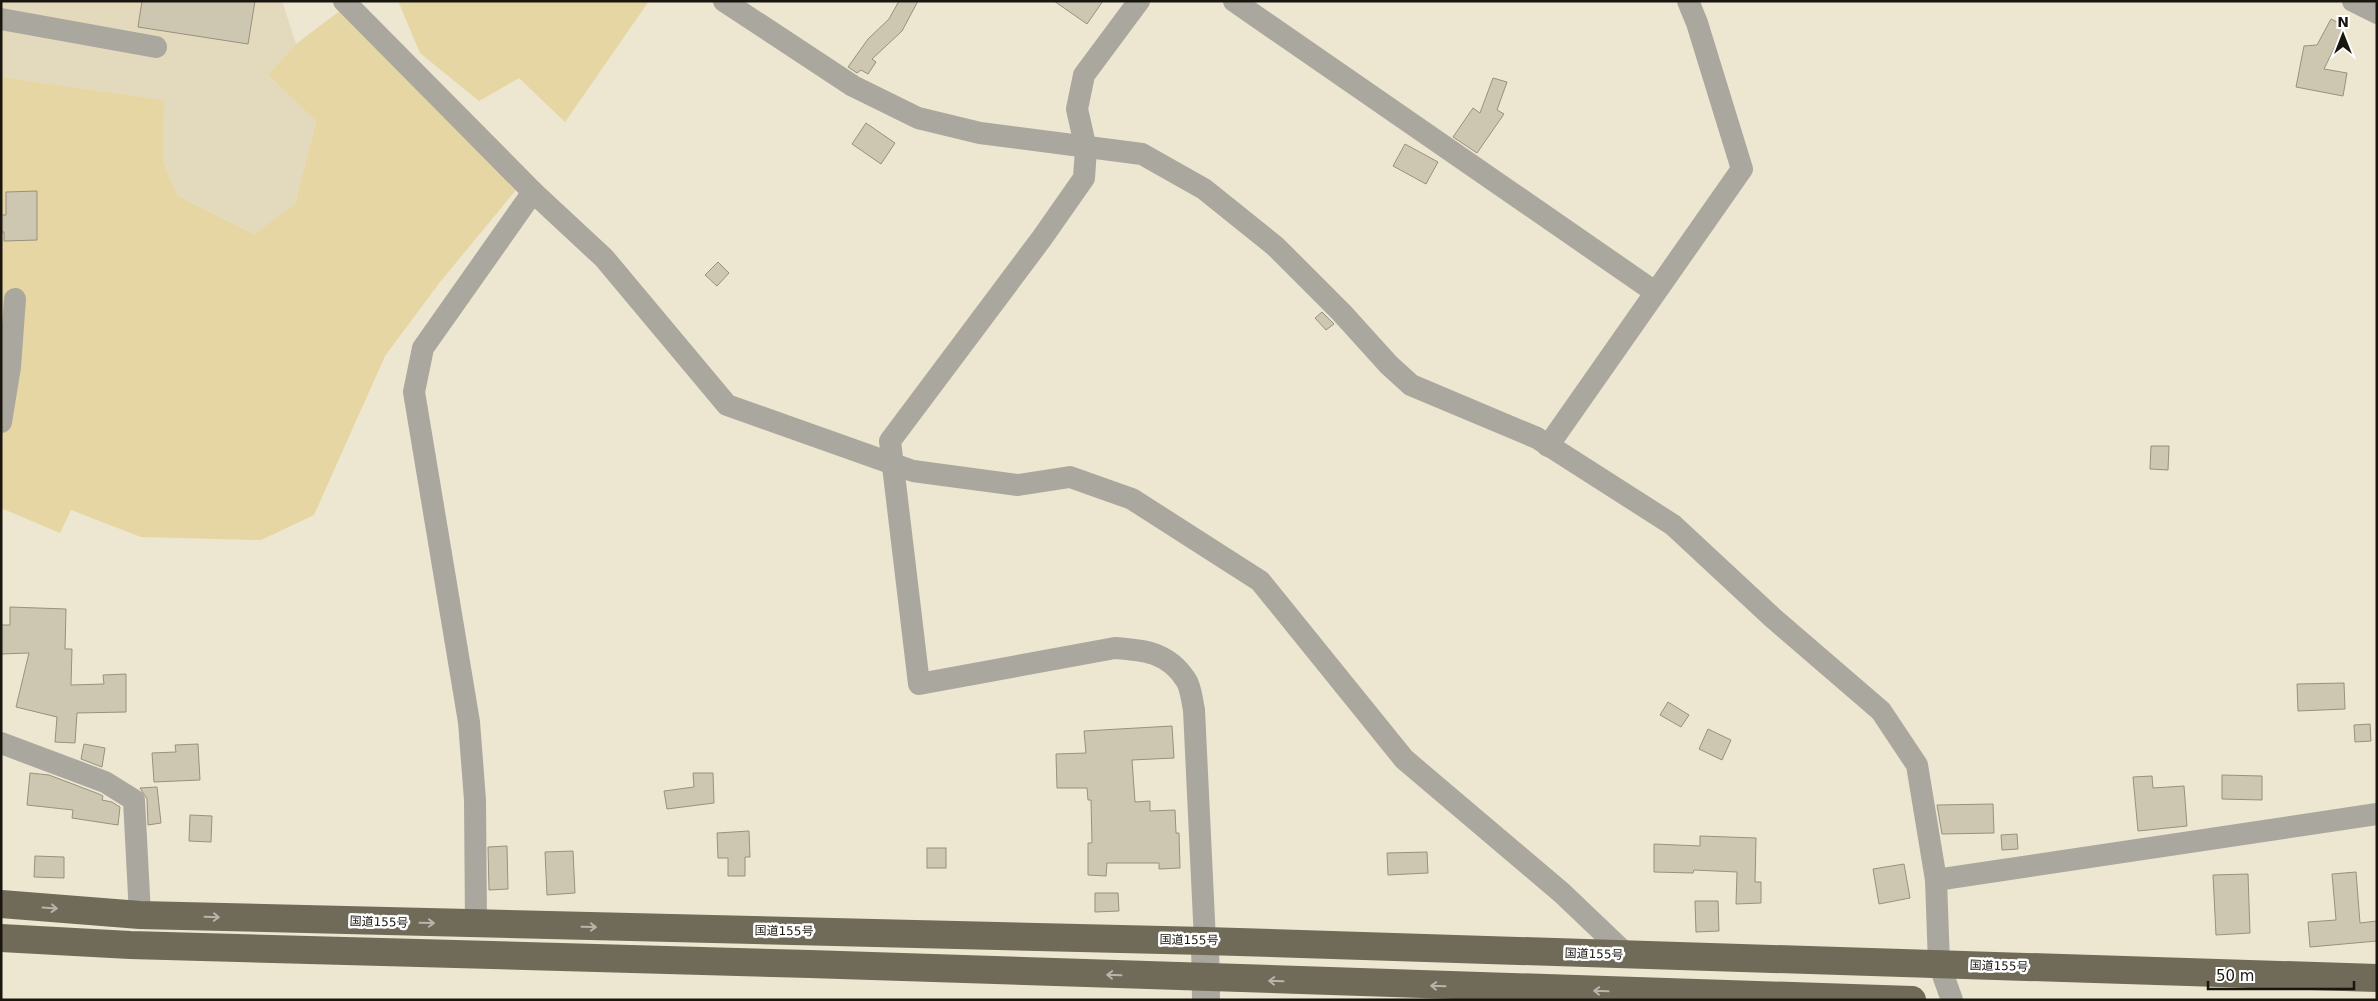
<svg xmlns="http://www.w3.org/2000/svg" width="2378" height="1001" font-family="'DejaVu Sans','Noto Sans JP',sans-serif">
<style>
.built{fill:#e3d9bc}
.green{fill:#e6d6a4}
.building{fill:#cdc6b1;stroke:#98917d}
.lines{fill:none;stroke-linecap:round;stroke-linejoin:round}
.minor{stroke:#aaa79e;stroke-width:22}
.tertiary{stroke:#aaa79e;stroke-width:28}
.trunk{stroke:#706a58;stroke-width:28}
.oneway{stroke:#b8b4ac}
.labels{text-anchor:middle;stroke-width:5;stroke-linejoin:round;paint-order:stroke}
.street-label{font-size:12px;fill:#18160e;stroke:#fff}
</style>
<rect width="100%" height="100%" fill="#ede6d0"/>
<path class="built" d="M1 1H282L296 44 268 75 316 121 295 204 254 234 178 196 163 162 164 100 1 77Z"/>
<g class="green">
<path d="M398 1H649L565 122 519 78 479 101 420 53Z"/>
<path d="M341 10 520 185 440 282 385 356 314 515 261 540 141 537 71 510 60 533 1 508V77L164 100 163 162 178 196 254 234 295 204 316 121 268 75 296 44Z"/>
</g>
<g class="building">
<path d="M142 1H255L248 44 138 27Z"/>
<path d="M899 1H918L902 31 872 59 876 62 868 74 861 70 857 73 848 67 868 39 889 19Z"/>
<path d="M1054 1H1103L1087 24Z"/>
<path d="M2331 19 2345 26 2324 69 2347 73 2343 96 2296 87 2304 46 2317 45Z"/>
<path d="M1493 78 1507 82 1497 110 1504 114 1477 153 1453 137 1473 108 1480 113Z"/>
<path d="M866 123 895 143 881 164 852 144Z"/>
<path d="M1405 144 1438 162 1426 184 1393 166Z"/>
<path d="M37 191V240L4 241V232H1V215H6V192Z"/>
<path d="M718 262 729 273 717 286 705 275Z"/>
<path d="M1322 312 1334 324 1326 330 1315 318Z"/>
<path d="M2151 446H2169L2168 470 2150 469Z"/>
<path d="M10 607 66 609 65 649H72L71 685 104 684 103 675 126 674V712L77 713 75 743 55 742 57 717 16 707 29 653 1 654V625H10Z"/>
<path d="M2344 683 2345 709 2298 711 2297 684Z"/>
<path d="M1668 702 1689 715 1681 727 1660 715Z"/>
<path d="M2370 724 2371 741 2355 742 2354 725Z"/>
<path d="M1172 726 1174 758 1132 760 1135 802 1150 801V811L1175 810 1176 833H1179L1180 868 1159 869V863H1107L1106 876 1088 875V843H1092L1091 800H1088L1087 788H1057L1056 754 1086 753 1084 731Z"/>
<path d="M1708 729 1731 740 1722 760 1699 749Z"/>
<path d="M84 744 105 748 102 767 81 759Z"/>
<path d="M198 744 200 780 154 782 152 753 176 752 175 745Z"/>
<path d="M30 773 49 775 99 794 103 796 102 800 112 802 120 807 118 825 72 818 73 810 27 805Z"/>
<path d="M693 773H713L714 803 667 809 664 791 694 787Z"/>
<path d="M2222 775 2262 776V800L2222 799Z"/>
<path d="M2152 776 2153 788 2184 786 2187 826 2138 831 2133 777Z"/>
<path d="M157 787 161 823 148 825 147 799 140 788Z"/>
<path d="M1993 804 1994 833 1942 834 1937 805Z"/>
<path d="M190 815 212 816 211 842 189 841Z"/>
<path d="M749 831 750 857H745V876H728V858H718L717 833Z"/>
<path d="M2017 834 2018 849 2002 850 2001 835Z"/>
<path d="M1700 836 1756 838 1755 882H1761V903L1736 904 1737 872 1694 870 1693 873 1654 872V844L1700 846Z"/>
<path d="M507 846 508 889 489 890 488 847Z"/>
<rect x="927" y="848" width="19" height="20"/>
<path d="M573 851 575 893 547 895 545 852Z"/>
<path d="M1427 852 1428 873 1388 875 1387 853Z"/>
<path d="M35 856 64 857V878L34 877Z"/>
<path d="M1904 864 1910 898 1879 904 1873 869Z"/>
<path d="M2356 872 2360 923 2377 921V941L2310 947 2308 922 2336 920 2332 874Z"/>
<path d="M2248 874 2250 933 2216 935 2213 875Z"/>
<path d="M1095 893H1118L1119 911 1095 912Z"/>
<path d="M1695 901H1718L1719 931 1696 932Z"/>
</g>
<g class="lines">
<g class="minor">
<path d="M344 1 533 192 604 258 727 405 913 471 1018 485 1070 477 1132 499 1260 581 1404 759 1562 893 1627 955"/>
<path d="M724 1 853 86 918 118 980 133 1142 154 1204 189 1275 246 1341 312 1389 365 1411 385 1537 438 1673 525 1773 618 1881 711 1917 765 1936 880 1939 964 1952 1000"/>
<path d="M1139 1 1084 75 1077 109 1086 149 1084 178 1042 238 890 441 919 684 1115 648C1144 650 1168 652 1186 680 1191 687 1192 701 1194 710L1205 941"/>
<path d="M1234 1 1655 292"/>
<path d="M2353 1 2377 13"/>
<path d="M1 19 156 47"/>
<path d="M1 422 10 367 15 299"/>
<path d="M1548 446 1742 169 1697 23 1688 1"/>
<path d="M1 743 105 782 134 800 140 915"/>
<path d="M1936 880 2377 814"/>
<path d="M476 924 475 800 469 722 414 392 423 348 533 192"/>
</g>
<path class="tertiary" d="M1205 941 1206 1000"/>
<g class="trunk">
<path d="M1 904 140 915 1205 941 2377 978"/>
<path d="M1 938 130 945 810 964 1912 1000"/>
</g>
</g>
<defs><path id="oneway-shaft" d="M-6 0H5M1.5-3L5.5 0L1.5 3" fill="none" stroke-width="1.6" stroke-linecap="round" stroke-linejoin="round" transform="scale(1.25)"/></defs>
<g class="oneway">
<use href="#oneway-shaft" transform="translate(50 908) rotate(4)"/>
<use href="#oneway-shaft" transform="translate(212 917) rotate(2)"/>
<use href="#oneway-shaft" transform="translate(427 923) rotate(1)"/>
<use href="#oneway-shaft" transform="translate(589 927) rotate(1)"/>
<use href="#oneway-shaft" transform="translate(1114 975) rotate(-178)"/>
<use href="#oneway-shaft" transform="translate(1276 981) rotate(-178)"/>
<use href="#oneway-shaft" transform="translate(1438 986) rotate(-178)"/>
<use href="#oneway-shaft" transform="translate(1601 991) rotate(-178)"/>
</g>
<g class="labels">
<g class="street-label">
<text transform="translate(379 922) rotate(2)" y="4">国道155号</text>
<text transform="translate(784 931) rotate(1)" y="4">国道155号</text>
<text transform="translate(1189 940) rotate(1)" y="4">国道155号</text>
<text transform="translate(1594 954) rotate(2)" y="4">国道155号</text>
<text transform="translate(1999 966) rotate(2)" y="4">国道155号</text>
</g>
</g>
<rect width="2378" height="1001" fill="none" stroke="#18160e" stroke-width="5"/>
<g transform="translate(2343 35)" stroke="#ffffff" stroke-width="4" paint-order="stroke">
<path d="M0-4L9 19L0 12L-9 19Z" fill="#18160e"/>
<text y="-8" font-size="14" font-weight="bold" text-anchor="middle" fill="#18160e">N</text>
</g>
<path d="M2208 981v8h146v-8" fill="none" stroke="#18160e" stroke-width="2.5"/>
<text x="2216" y="981" font-size="15" fill="#18160e" stroke="#ffffff" stroke-width="4" paint-order="stroke">50 m</text>
</svg>
